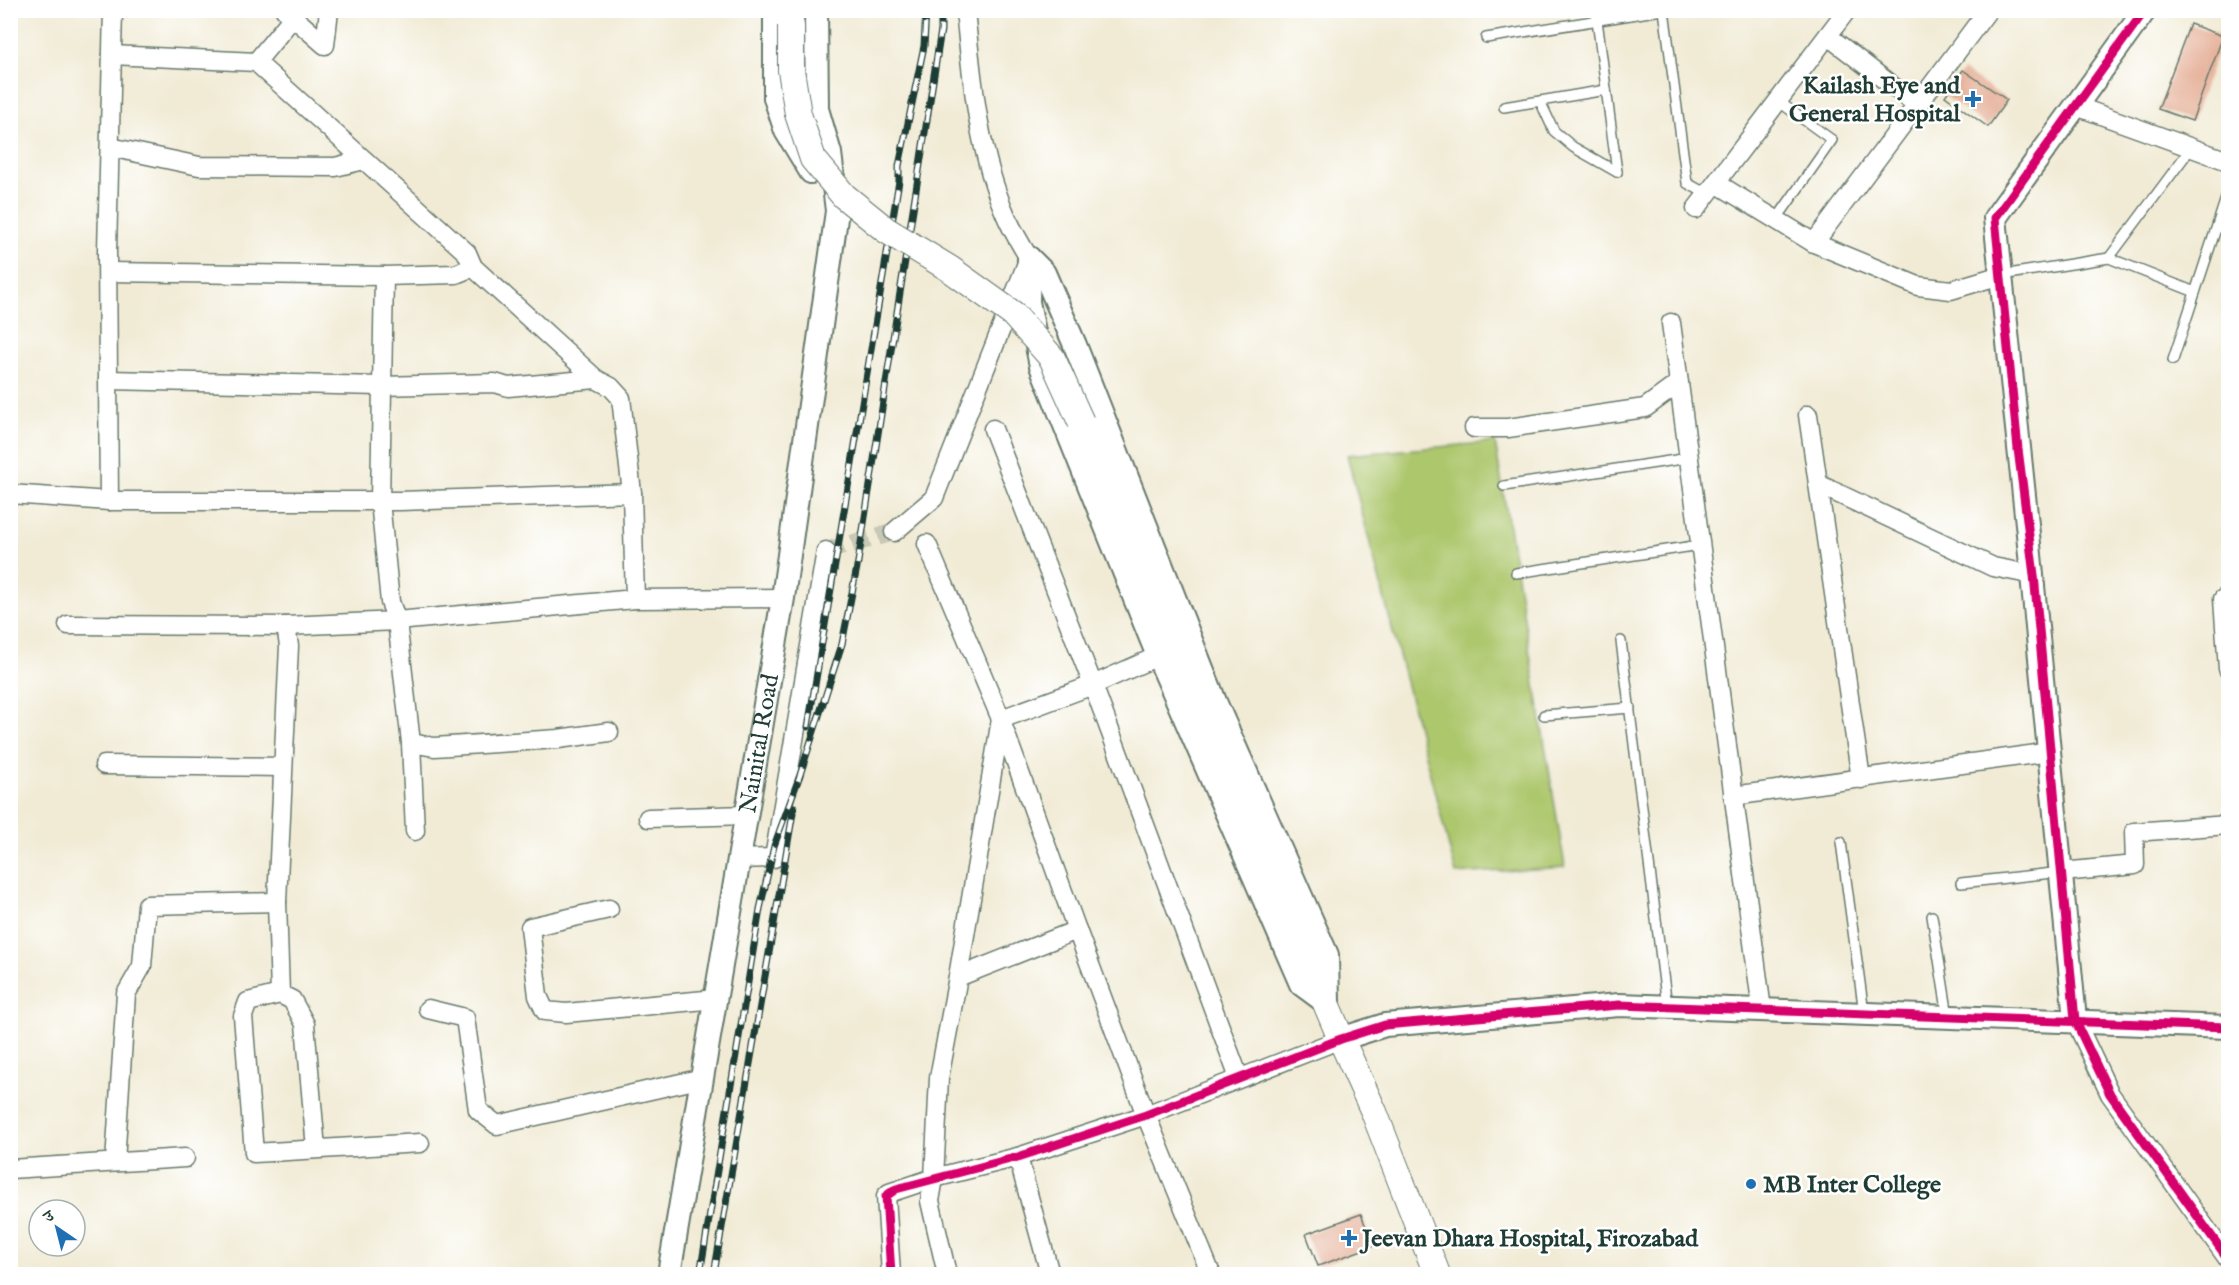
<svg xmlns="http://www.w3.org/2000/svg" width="2239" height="1285" font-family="'IM FELL English','Noto Serif Devanagari',serif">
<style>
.green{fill:#adc76d;stroke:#668250;stroke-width:1.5}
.building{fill:#e5af96}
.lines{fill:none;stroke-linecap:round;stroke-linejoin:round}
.minor-tunnel{stroke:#c7c8b5;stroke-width:18;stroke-dasharray:18 9;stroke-linecap:butt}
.service-casing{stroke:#687a6c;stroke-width:12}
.minor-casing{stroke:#687a6c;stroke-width:21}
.tertiary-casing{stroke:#687a6c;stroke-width:26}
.secondary-casing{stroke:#687a6c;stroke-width:28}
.service{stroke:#fff;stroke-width:9}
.minor{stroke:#fff;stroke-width:18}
.tertiary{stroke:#fff;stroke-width:22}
.secondary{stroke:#fff;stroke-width:26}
.rail-casing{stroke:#1f3d34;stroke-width:7}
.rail{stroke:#fff;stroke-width:4.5;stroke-dasharray:14;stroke-linecap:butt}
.secondary-bridge-casing{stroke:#687a6c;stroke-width:28;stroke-linecap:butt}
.secondary-bridge{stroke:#fff;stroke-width:26}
.cycleway-casing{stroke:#fff;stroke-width:13}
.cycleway{stroke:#d6006c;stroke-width:9}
.poi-dot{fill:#1f6fb2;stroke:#fff;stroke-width:2}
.labels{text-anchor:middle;stroke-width:5;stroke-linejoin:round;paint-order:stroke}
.poi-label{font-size:24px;font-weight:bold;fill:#1f3d34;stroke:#fff;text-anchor:start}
.street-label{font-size:24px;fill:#1f3d34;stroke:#fff}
</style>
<rect width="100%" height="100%" fill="#fff"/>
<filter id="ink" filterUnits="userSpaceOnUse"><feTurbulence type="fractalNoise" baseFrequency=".0167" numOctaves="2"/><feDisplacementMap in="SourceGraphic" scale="12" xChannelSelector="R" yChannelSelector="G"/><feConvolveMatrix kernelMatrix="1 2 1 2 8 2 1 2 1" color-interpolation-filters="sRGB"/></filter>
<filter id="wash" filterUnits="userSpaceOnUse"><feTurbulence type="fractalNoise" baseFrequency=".008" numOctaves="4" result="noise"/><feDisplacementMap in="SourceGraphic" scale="24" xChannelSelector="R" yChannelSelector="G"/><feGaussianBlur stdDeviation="1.35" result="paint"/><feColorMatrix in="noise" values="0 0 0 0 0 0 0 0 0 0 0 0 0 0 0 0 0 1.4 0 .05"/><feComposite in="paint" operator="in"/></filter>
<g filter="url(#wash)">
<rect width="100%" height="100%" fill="#f1ebd5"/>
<path class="green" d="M1495 442 1565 867 1456 874 1347 455Z"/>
<g id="blocks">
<g class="building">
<path d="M2190 24 2223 36 2192 121 2158 109Z"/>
<path d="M1963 70 2007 100 1988 127 1945 96Z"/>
<path d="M1361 1214 1373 1246 1318 1266 1306 1234Z"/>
</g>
</g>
</g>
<g filter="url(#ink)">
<use href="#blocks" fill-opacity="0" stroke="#687a6c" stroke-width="1.5"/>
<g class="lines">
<path class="minor-tunnel" d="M826 551 894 532"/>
<g class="service-casing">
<g id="service">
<path d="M1664 10 1687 183 1707 194"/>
<path d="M1597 20 1617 172"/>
<path d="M1486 38 1662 10"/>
<path d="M1540 101 1554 131 1573 147 1617 172"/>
<path d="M1504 107 1606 90"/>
<path d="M1776 220 1832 140 1778 101"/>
<path d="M2109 258 2191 148"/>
<path d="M2002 275 2109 258 2195 292"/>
<path d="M2173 360 2228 192"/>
<path d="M1504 486 1689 458"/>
<path d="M1516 573 1700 545"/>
<path d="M1621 641 1667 1006"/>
<path d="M1544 715 1630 708"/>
<path d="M1841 842 1864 1013"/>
<path d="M1961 883 2062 872"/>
<path d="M1932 916 1948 1016"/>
</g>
</g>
<g class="minor-casing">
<g id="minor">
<path d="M113 10 107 251 109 501H400L632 493 635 599 783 598"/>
<path d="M285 10 325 45 329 10"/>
<path d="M1828 36 1917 105"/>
<path d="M112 55 256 62 467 253 473 267 596 379 611 387 621 398 632 493"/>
<path d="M256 62 293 17"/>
<path d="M2076 106 2228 161"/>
<path d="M110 147 199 166 335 167 364 160"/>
<path d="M1716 183 1814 243 1918 286 1951 290 2001 275"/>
<path d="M1696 209 1847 10"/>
<path d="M1814 243 1988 10"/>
<path d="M108 272 384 276 456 274 473 267"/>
<path d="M384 276 380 501 390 602 397 621 411 743 415 831"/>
<path d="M1671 323 1762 1010"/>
<path d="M108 380 381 386 495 383 508 387 596 379"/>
<path d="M1808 415 1861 779"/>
<path d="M1474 428H1508L1645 408 1679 383"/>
<path d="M993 429 1093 685 1239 1078"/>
<path d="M1818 484 1993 567 2034 575"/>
<path d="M10 494 109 501"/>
<path d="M894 532 934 498 1029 258C1021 245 1013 231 1007 218 978 153 972 80 965 10"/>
<path d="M927 544 1001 719 1093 685 1158 656"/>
<path d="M2223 599 2228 669"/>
<path d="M68 625 286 626 397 621 635 599"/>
<path d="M1001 721 1077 930"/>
<path d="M411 743 434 747 558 739 609 732"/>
<path d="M104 765 282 767"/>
<path d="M1733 796 2050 752"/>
<path d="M648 818 747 815"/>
<path d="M739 859 774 858 826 551"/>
<path d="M2062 872 2135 865 2134 832 2228 825"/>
<path d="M609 909 530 927 538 996 545 1011 566 1013 716 999"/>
<path d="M958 977 1001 719"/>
<path d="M280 994 277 902 289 646 286 626"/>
<path d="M428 1009 465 1018 478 1110 497 1125 703 1078"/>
<path d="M2075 1020 2110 1094 2228 1259"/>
<path d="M316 1149 305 1024 292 1000 280 994 248 1002 243 1016 254 1153 420 1143"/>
<path d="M1018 1157 1050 1274"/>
<path d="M115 1162 126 994 142 966 147 905 277 902"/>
<path d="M10 1169 185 1158"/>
<path d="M891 1274 886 1196 889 1193 934 1178 1018 1157 1146 1115 1341 1039"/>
<path d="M947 1274 930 1201 934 1178 939 1078 958 977 1077 930 1146 1115 1211 1274"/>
</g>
</g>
<g class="tertiary-casing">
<g id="tertiary">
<path d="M775 10V98L786 131 811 172"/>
<path d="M1029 258 1028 302 1041 366 1158 656 1301 984 1328 1004"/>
<path d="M1029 258 1044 273 1075 345 1216 704 1327 955 1328 1002"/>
<path d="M2075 1020C2050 753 2024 485 1995 218L2145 10"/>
<path d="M1341 1039 1385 1025 1619 1005 2228 1027"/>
<path id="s1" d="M669 1274 783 598 837 211 830 153 817 109 816 10"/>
</g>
</g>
<g class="secondary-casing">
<path id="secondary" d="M1081 422 1341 1039 1374 1112 1437 1274"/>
</g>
<use href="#service" class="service"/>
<use href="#minor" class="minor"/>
<use href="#tertiary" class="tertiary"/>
<use href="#secondary" class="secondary"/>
<g class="rail-casing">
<g id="rail">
<path d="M808 727 899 181V166L924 46 926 10"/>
<path d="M700 1274 760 909 774 846 800 775 842 644 858 562 941 30V10"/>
<path d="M714 1274 794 807"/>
</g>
</g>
<use href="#rail" class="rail"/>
<g class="secondary-bridge-casing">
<path id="secondary-bridge" d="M791 26V70L798 114 813 159 844 196 886 230 950 269 1013 314 1052 358 1081 422"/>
</g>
<use href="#secondary-bridge" class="secondary-bridge"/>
<g class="cycleway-casing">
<g id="cycleway">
<path d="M2145 10 1995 218 2018 449 2034 575 2075 1020 2110 1094 2228 1259"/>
<path d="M891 1274 886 1196 896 1189 1018 1157 1146 1115 1341 1039 1385 1025 1619 1005 2228 1027"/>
</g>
</g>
<use href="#cycleway" class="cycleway"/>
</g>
</g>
<g class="poi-dot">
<path d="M1970 90h6v6h6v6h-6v6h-6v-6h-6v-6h6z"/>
<circle cx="1751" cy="1184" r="6"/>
<path d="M1346 1229h6v6h6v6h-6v6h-6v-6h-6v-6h6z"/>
</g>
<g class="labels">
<g class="poi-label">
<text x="1960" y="93" text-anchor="end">Kailash Eye and<tspan x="1960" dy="28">General Hospital</tspan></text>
<text x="1763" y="1192">MB Inter College</text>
<text x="1362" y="1246">Jeevan Dhara Hospital, Firozabad</text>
</g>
<g class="street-label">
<text dy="8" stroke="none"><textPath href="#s1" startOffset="538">Nainital Road</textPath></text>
</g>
</g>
<rect width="2239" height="1285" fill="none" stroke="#fff" stroke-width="36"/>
<g transform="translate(57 1228) rotate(325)"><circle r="28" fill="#ffffff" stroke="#a5b1ae" stroke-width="1.5"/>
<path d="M0-4.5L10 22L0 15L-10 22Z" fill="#1f6fb2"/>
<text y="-9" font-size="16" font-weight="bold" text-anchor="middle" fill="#1f3d34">उ</text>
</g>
</svg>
